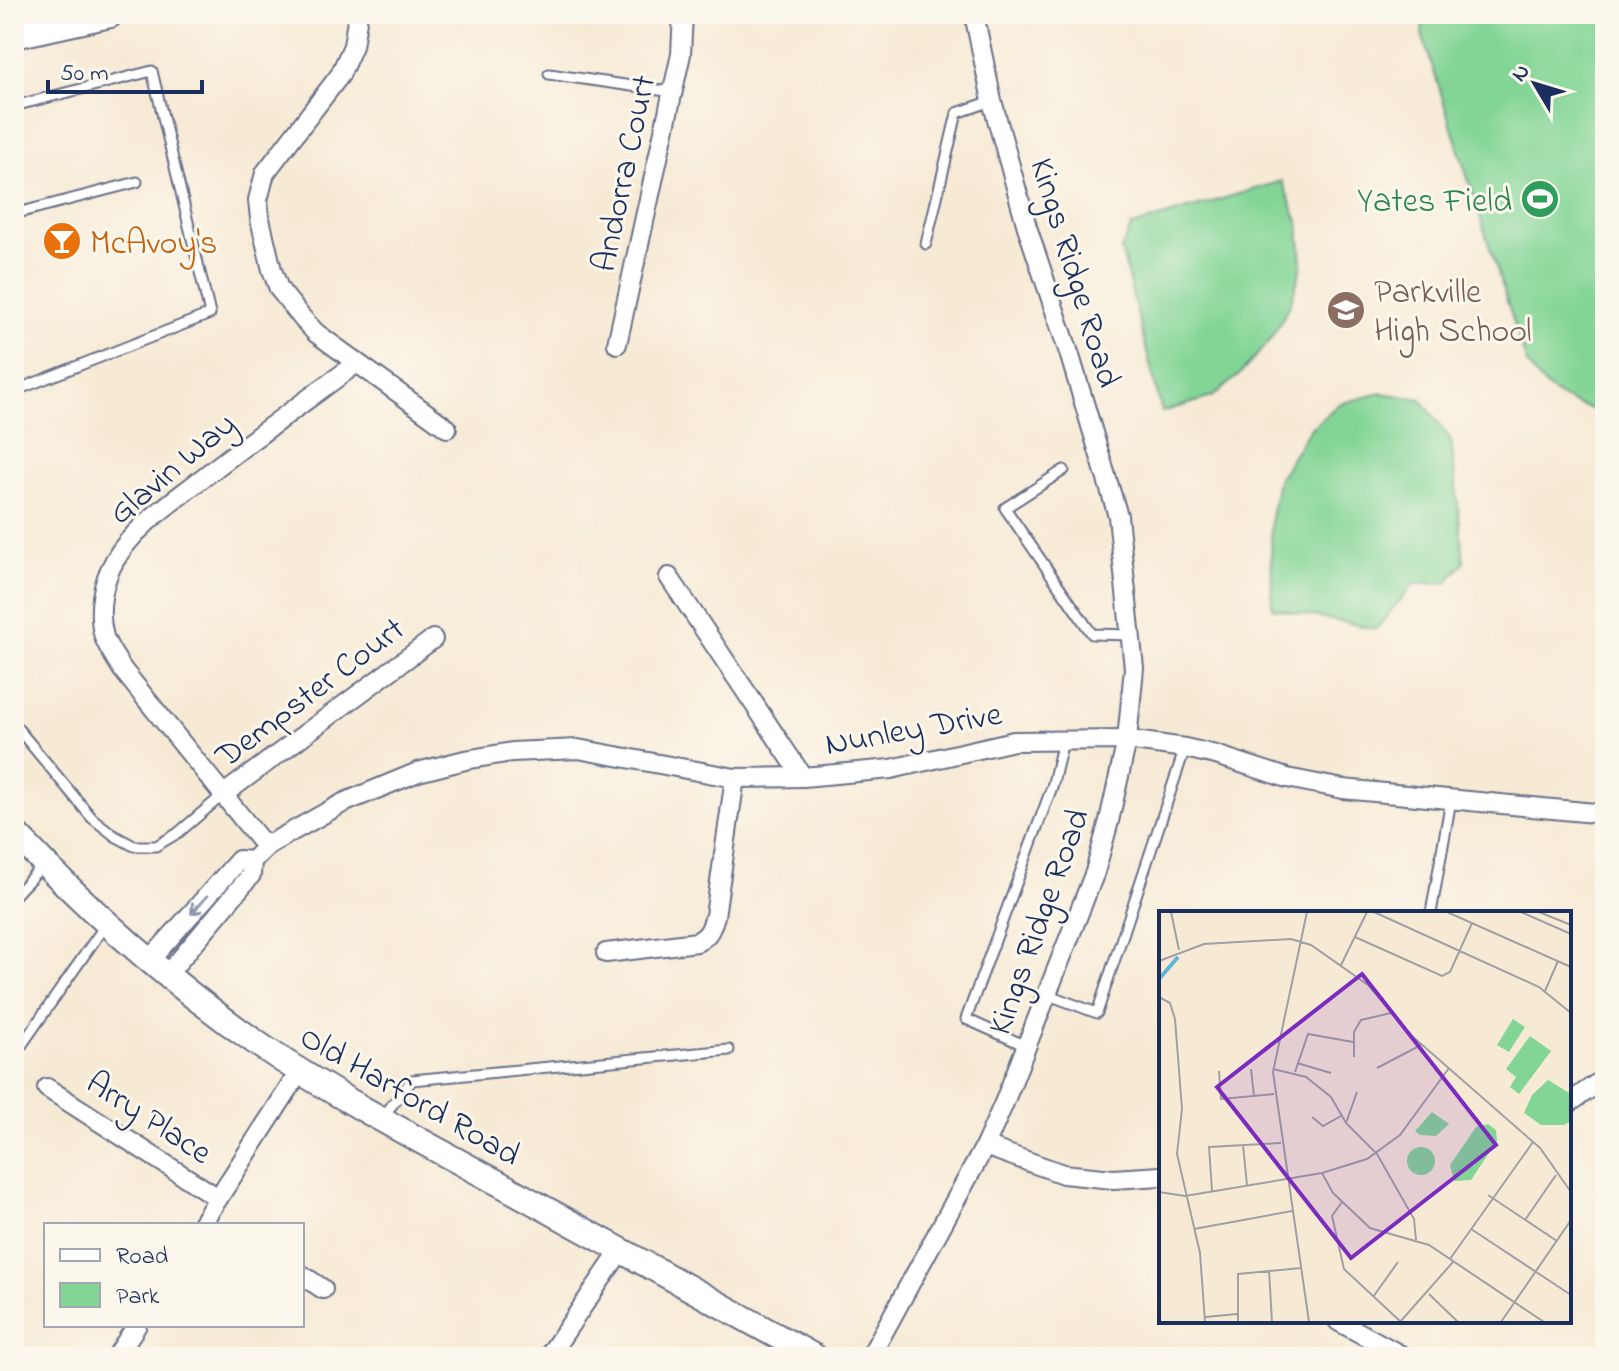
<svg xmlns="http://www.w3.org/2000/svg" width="1619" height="1371" font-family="'Indie Flower',sans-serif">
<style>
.green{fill:#83d596;stroke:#4f827a;stroke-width:2}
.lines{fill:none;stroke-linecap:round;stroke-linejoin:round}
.service-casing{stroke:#687088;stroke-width:13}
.minor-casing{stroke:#687088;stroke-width:22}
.tertiary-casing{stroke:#687088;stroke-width:28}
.secondary-casing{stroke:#687088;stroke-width:30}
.service{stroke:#fff;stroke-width:9}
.minor{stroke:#fff;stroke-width:18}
.tertiary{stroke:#fff;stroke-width:24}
.secondary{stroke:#fff;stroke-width:26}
.oneway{stroke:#8d97ae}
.labels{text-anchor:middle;stroke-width:6;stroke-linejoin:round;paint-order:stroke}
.street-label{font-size:34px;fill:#1b2f5e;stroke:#fbf7ec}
.leisure-label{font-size:34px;fill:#27864d;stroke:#fbf7ec;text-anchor:end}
.food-label{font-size:34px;fill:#c56008;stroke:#fbf7ec;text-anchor:start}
.education-label{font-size:34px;fill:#785e54;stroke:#fbf7ec;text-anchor:start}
.inset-river{fill:none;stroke:#5eb3da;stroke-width:4}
.inset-road{fill:none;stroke:#9f9fa5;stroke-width:2}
.view{fill:#7b2cbf;fill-opacity:0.15;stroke:#7b2cbf;stroke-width:4}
.inset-edge{fill:none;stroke:#1b2f5e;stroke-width:4}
</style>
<rect width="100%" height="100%" fill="#fbf7ec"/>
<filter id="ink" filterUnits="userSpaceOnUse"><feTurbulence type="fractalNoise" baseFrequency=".0125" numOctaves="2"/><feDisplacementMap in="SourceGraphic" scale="16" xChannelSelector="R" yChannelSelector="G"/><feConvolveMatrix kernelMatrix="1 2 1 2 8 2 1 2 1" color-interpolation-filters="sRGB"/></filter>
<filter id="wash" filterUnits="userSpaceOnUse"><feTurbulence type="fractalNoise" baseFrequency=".006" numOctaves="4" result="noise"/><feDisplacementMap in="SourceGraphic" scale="32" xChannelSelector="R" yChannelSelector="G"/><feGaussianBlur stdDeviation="1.8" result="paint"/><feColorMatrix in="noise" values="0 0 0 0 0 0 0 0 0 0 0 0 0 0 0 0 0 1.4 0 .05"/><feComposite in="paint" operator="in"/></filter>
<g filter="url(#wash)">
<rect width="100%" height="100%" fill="#f7ead5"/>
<g class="green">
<path d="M1424 14H1605V413C1571 404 1547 395 1527 364L1422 34Z"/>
<path d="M1282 181 1299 224 1302 266 1289 307 1268 343 1239 375 1212 397 1162 412 1121 249 1132 226Z"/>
<path d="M1381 393 1421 399 1451 440 1464 562 1447 583 1414 584 1376 629 1272 608 1271 518 1278 480 1310 429 1339 404Z"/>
</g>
</g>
<g filter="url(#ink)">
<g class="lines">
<g class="service-casing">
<g id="service">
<path d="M549 74 673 92"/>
<path d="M14 106 152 71 210 314 14 391"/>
<path d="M14 214 137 182"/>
<path d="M926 244 957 113 992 101"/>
<path d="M1064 470 1005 508 1092 634 1132 635"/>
<path d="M14 724 92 818 115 836 134 846H156L178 833 224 794"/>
<path d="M14 896 44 864"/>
<path d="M1431 913 1451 800"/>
<path d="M1046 994 1097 1013 1185 748"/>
<path d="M1026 1046 966 1019 1052 787 1063 741"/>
<path d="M14 1056 106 924"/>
<path d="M381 1119 412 1080 729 1050"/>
</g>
</g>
<g class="minor-casing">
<g id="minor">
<path d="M358 14 353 46 340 75 265 173 258 200 260 219 272 270 279 289 302 318 316 333 447 428"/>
<path d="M617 344 681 54 683 14"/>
<path d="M669 577 803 777"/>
<path d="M224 794 433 639"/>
<path d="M268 845 259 839 122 669C116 659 108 648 104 637 97 612 102 582 115 560 133 528 171 503 200 480 251 440 304 402 357 363"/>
<path d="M606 953 697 942C709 936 711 929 715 916L735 778"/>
<path d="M150 960 239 860 252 861"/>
<path d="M167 975 251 875 252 861 268 845 343 803 418 772 465 760 512 752 578 749 735 778 803 777 891 769 1014 741 1127 740 1185 748 1216 755 1287 778 1343 789 1605 814"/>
<path d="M47 1088 218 1198"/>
<path d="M1569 1103 1605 1078"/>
<path d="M985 1146 1063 1174 1113 1179 1161 1176"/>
<path d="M201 1225 300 1071"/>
<path d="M302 1275 323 1289"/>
<path d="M1338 1321 1404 1357"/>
<path d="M14 1353 20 1357"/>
<path d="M116 1357 137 1325"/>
<path d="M548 1357 621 1250"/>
<path d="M870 1357 985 1146 1004 1103 1095 872 1109 821 1127 740 1134 668 1118 516 1070 356 1027 227 992 101 974 14"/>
</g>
</g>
<g class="tertiary-casing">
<path id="tertiary" d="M14 832C89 911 171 984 261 1046 338 1098 421 1141 502 1185 607 1242 711 1300 815 1357"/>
</g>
<g class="secondary-casing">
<path id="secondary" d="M14 35 110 14"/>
</g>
<use href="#service" class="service"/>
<use href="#minor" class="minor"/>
<use href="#tertiary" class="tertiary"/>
<use href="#secondary" class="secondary"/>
</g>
<defs><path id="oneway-shaft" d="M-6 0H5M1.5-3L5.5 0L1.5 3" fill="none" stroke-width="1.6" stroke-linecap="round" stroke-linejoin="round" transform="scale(2)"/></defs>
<use class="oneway" href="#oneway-shaft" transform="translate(199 905) rotate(132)"/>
</g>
<defs>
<g id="stadium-disc" transform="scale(2)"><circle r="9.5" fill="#2e9e5b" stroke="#fbf7ec"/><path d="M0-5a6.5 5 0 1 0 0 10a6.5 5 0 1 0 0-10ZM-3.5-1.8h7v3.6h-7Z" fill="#fff"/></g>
<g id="bar-disc" transform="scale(2)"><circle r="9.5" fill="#e8710a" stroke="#fbf7ec"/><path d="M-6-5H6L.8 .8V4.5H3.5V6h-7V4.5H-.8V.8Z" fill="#fff"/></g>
<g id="school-disc" transform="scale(2)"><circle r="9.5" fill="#8d6e63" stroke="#fbf7ec"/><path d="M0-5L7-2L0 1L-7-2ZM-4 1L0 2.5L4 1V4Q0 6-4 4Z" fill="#fff"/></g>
</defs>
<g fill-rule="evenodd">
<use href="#stadium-disc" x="1540" y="199"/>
<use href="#bar-disc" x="62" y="241"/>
<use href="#school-disc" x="1346" y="310"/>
</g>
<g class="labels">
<g class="street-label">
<text transform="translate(622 173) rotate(-78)" y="12">Andorra Court</text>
<text transform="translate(1077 272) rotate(73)" y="12">Kings Ridge Road</text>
<text transform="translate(171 467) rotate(-40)" y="12">Glavin Way</text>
<text transform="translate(309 691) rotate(-37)" y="12">Dempster Court</text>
<text transform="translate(913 727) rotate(-10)" y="12">Nunley Drive</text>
<text transform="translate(1037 921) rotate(-70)" y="12">Kings Ridge Road</text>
<text transform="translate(411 1094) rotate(30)" y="12">Old Harford Road</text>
<text transform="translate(150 1116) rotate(33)" y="12">Arry Place</text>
</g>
<g class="leisure-label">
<text x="1512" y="211">Yates Field</text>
</g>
<g class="food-label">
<text x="90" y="253">McAvoy's</text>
</g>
<g class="education-label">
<text x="1374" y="302">Parkville<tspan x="1374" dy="39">High School</tspan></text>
</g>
</g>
<g transform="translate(1159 911)">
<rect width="412" height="412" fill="#f7ead5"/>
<path d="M354 108 366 116 350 141 338 134ZM371 125 392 140 360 183 351 176 357 166 347 158ZM389 169 412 183V210L405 214H382L365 202 373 184ZM273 201 290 213 277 225 261 224 256 220ZM329 213 337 219 338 230 312 269 295 270 291 254 317 216ZM248 250a14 14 0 1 1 28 0a14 14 0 1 1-28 0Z" fill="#83d596"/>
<path class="inset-river" d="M0 68 19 46"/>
<path class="inset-road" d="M12 1 20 39M148 1 114 161 150 411M215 1 380 76 412 102M288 1 412 56M362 1 412 23M380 1 412 14M196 26 283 65 291 61 313 12M0 50 45 33 132 28 152 34 209 74 253 125 381 237 412 281M182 54 208 1M386 80 399 50M0 86 11 92 16 108 23 198 18 243 41 342 46 411M195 146V121L202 109 232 102M138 152 172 162M218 157 262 134M92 158 95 185M114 158 147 166 172 186 187 212 218 243 255 308 257 329M60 160 62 188 115 183M136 161 149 123 194 131M153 206 164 215 182 205M187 212 198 181M84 234 88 274M163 262 174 282 211 317 270 334 385 411M53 280 50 236 122 232M0 281 26 285 163 262 208 248 241 224 290 157M329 284 398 330M183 291 173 305 185 358 242 411M366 309 397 264M35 318 133 300M312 318 412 384M291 348 374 231M110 359 113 411M270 383 299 411M214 386 239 351M46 406 78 403M79 411V363L142 357M241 411 294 351M342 411 412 309"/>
<path class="view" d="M203 63 337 234 192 347 58 176Z"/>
<rect width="412" height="412" class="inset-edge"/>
</g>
<rect width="1619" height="1371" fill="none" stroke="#fbf7ec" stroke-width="48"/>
<rect x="44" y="1223" width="260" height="104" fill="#fbf7ec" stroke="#a1a7b3" stroke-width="2"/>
<rect x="60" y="1249" width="40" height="12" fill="#ffffff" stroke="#a1a7b3" stroke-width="2"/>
<text x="116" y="1263" font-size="24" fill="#1b2f5e">Road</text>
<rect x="60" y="1283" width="40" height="24" fill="#83d596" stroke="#a1a7b3" stroke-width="2"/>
<text x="116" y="1303" font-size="24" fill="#1b2f5e">Park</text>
<g transform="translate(1535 84) rotate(308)" stroke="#fbf7ec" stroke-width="6" paint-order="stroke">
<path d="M0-6L14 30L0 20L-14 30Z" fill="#1b2f5e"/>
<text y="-12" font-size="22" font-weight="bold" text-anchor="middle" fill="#1b2f5e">N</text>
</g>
<path d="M48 80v12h154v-12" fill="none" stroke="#1b2f5e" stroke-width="4"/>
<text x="60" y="80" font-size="24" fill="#1b2f5e" stroke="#fbf7ec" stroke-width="6" paint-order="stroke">50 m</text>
</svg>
